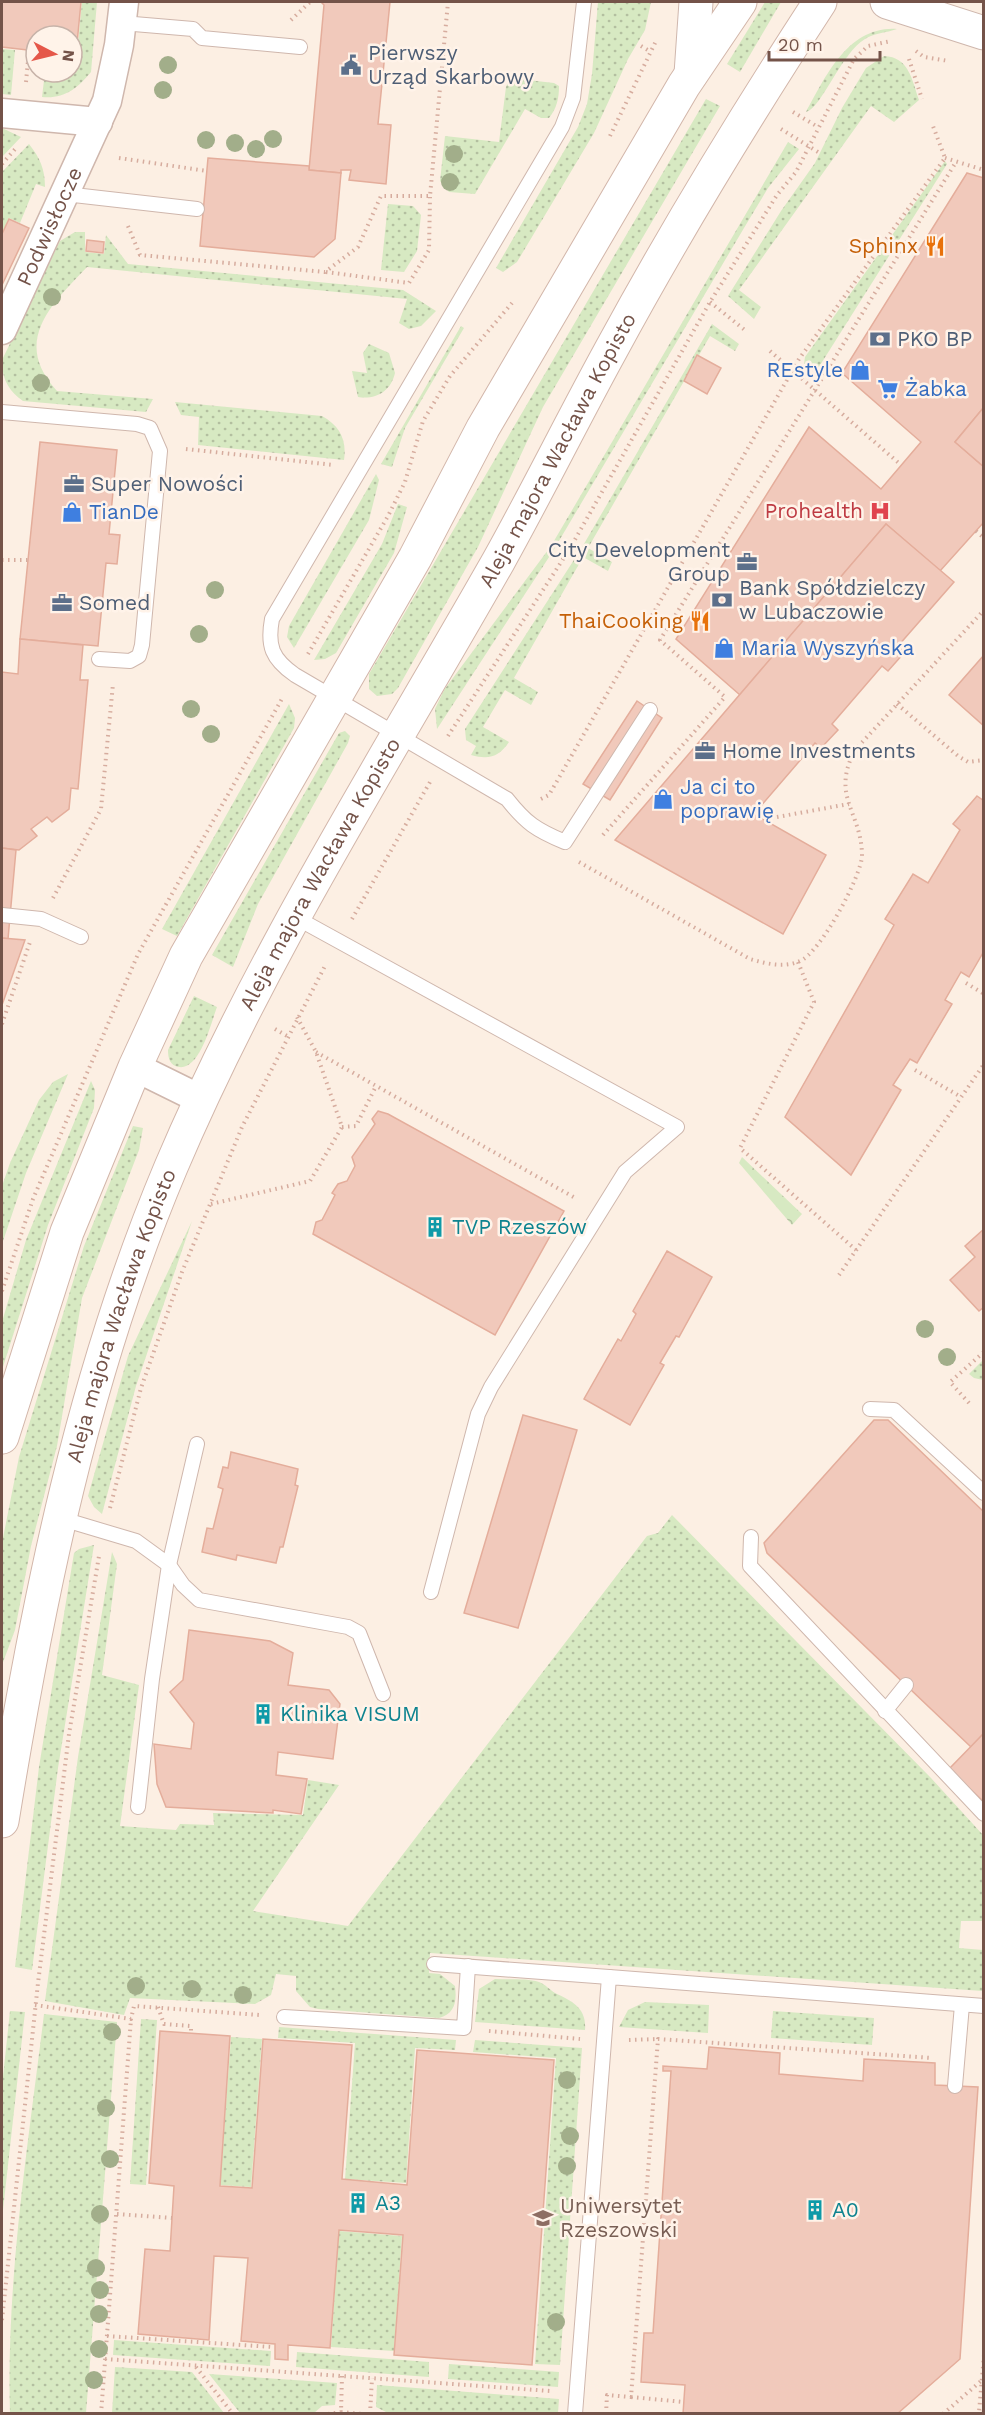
<svg xmlns="http://www.w3.org/2000/svg" width="985" height="2415" font-family="'Work Sans',sans-serif">
<style>
.grass{fill:url(#grass-dots)}
.park{fill:url(#park-crowns)}
.building{fill:#f1c9bb;stroke:#e4ad9b;stroke-width:1.5}
.lines{fill:none;stroke-linecap:round;stroke-linejoin:round}
.service-casing{stroke:#cfb7ad;stroke-width:16}
.minor-casing{stroke:#cfb7ad;stroke-width:31}
.tertiary-casing{stroke:#cfb7ad;stroke-width:35}
.secondary-casing{stroke:#d2b6aa;stroke-width:35}
.path{stroke:#d6ac9e;stroke-width:4;stroke-dasharray:1.5 4.5;stroke-linecap:butt}
.service{stroke:#fff;stroke-width:14}
.minor{stroke:#fff;stroke-width:28}
.tertiary{stroke:#fff;stroke-width:33}
.secondary{stroke:#fff;stroke-width:33}
.tree{fill:#a2ae8a}
.labels{text-anchor:middle;stroke-width:5;stroke-linejoin:round;paint-order:stroke}
.service-label{font-size:21px;fill:#4e5e75;stroke:#fff3e9;text-anchor:start}
.street-label{font-size:21px;fill:#745349;stroke:#fff3e9}
.food-label{font-size:21px;fill:#c56008;stroke:#fff3e9;text-anchor:end}
.shop-label{font-size:21px;fill:#366cbe;stroke:#fff3e9;text-anchor:start}
.health-label{font-size:21px;fill:#be3a42;stroke:#fff3e9;text-anchor:end}
.culture-label{font-size:21px;fill:#0d838f;stroke:#fff3e9;text-anchor:start}
.education-label{font-size:21px;fill:#785e54;stroke:#fff3e9;text-anchor:start}
</style>
<defs>
<pattern id="grass-dots" width="8" height="8" patternUnits="userSpaceOnUse" patternTransform="scale(1.5)"><rect width="8" height="8" fill="#d7e9c2"/><path d="M2 2h.1M6 6h.1" fill="none" stroke="#b3bfa0" stroke-width="1.8" stroke-linecap="round"/></pattern>
<pattern id="park-crowns" width="20" height="18" patternUnits="userSpaceOnUse" patternTransform="scale(1.5)"><rect width="20" height="18" fill="#d7e9c2"/><path d="M2 6a3 3 0 1 1 6 0M12 15a3 3 0 1 1 6 0" fill="none" stroke="#b3bfa0"/></pattern>
</defs>
<rect width="100%" height="100%" fill="#fcefe3"/>
<g class="grass">
<path d="M82 2H97L91 72C77 89 64 99 42 97L45 72H72V55H77Z"/>
<path d="M598 2H651L645 30 628 59 594 133 517 262 503 272 496 268 578 127 587 104 592 74Z"/>
<path d="M765 2H781L740 72 727 64Z"/>
<path d="M897 29C886 33 874 33 865 39 842 52 821 109 806 112 826 76 848 26 897 29Z"/>
<path d="M2 49 15 50 11 95 2 94Z"/>
<path d="M884 56C909 57 912 80 919 100L894 122 871 106 739 290 761 307 754 319 728 296 781 211 815 163 842 108 866 68Z"/>
<path d="M510 78 554 83 559 86C559 98 557 108 549 118H541L525 109 475 194 449 192 440 181 445 136 499 142 506 87Z"/>
<path d="M706 99 720 106 543 407 478 547 398 688 392 694 377 696 369 689V674Z"/>
<path d="M2 128 21 137 2 157Z"/>
<path d="M788 142 799 149 768 188 744 228 553 551 437 729 435 709 444 690 551 546Z"/>
<path d="M29 144C40 158 45 169 45 187L36 184 20 223 9 218 2 233V172Z"/>
<path d="M945 161 947 164 817 370 804 364 805 357Z"/>
<path d="M388 204 413 206 421 215 417 251 404 272 381 270Z"/>
<path d="M75 232H85V252L104 254 106 235 128 264 403 290 436 311 421 326 409 329 399 323 407 299 87 267C52 304 11 341 57 391L153 399 146 412 23 401C8 391 0 376 3 358L60 241Z"/>
<path d="M712 324 739 344 735 351 710 336 588 548 612 562 608 571 583 557 514 678 538 692 531 705 505 690 483 727 509 742C499 757 489 760 471 755L476 746 466 740 465 729 581 549Z"/>
<path d="M461 326 464 328 405 428 392 467 381 464Z"/>
<path d="M369 344 389 353 395 373C391 391 376 400 358 397L352 371 367 373 363 353Z"/>
<path d="M175 402 322 416C340 426 347 440 344 460L198 445 199 417 181 415Z"/>
<path d="M376 474 379 480 369 520 294 648 287 637 289 626Z"/>
<path d="M398 504 407 507 394 553 336 653 325 659 314 660 382 544Z"/>
<path d="M289 704 295 718 294 728 177 936 162 929Z"/>
<path d="M345 731 350 736 348 743 258 904 233 967 212 955 339 733Z"/>
<path d="M194 996 217 1007C211 1023 200 1070 179 1067 170 1066 168 1058 168 1050Z"/>
<path d="M68 1074 26 1173 2 1244V1186L10 1163 39 1100 53 1082Z"/>
<path d="M91 1081 95 1090 94 1108 48 1225 2 1370V1322L26 1240Z"/>
<path d="M133 1126 143 1128 139 1150 82 1298 57 1446 31 1546 15 1630 2 1665V1543L19 1457 84 1246Z"/>
<path d="M192 1221 136 1386 102 1514 94 1507 88 1496 128 1356Z"/>
<path d="M983 1360V1380L974 1378 969 1374Z"/>
<path d="M672 1515 931 1778 983 1835V1921H961L959 1948 983 1950V1991L430 1953 429 1973 440 1974 455 1986C457 2001 455 2014 439 2018L318 2009 310 2007 296 1991V1976L276 1974 271 1995 255 2004 130 1998 124 2015 45 2001 78 1757 112 1552 117 1564 102 1675 139 1685 120 1826 176 1830 180 1824 214 1825 213 1813 303 1815 308 1780 339 1785 253 1911 348 1926 647 1536 658 1533Z"/>
<path d="M94 1545 58 1768 32 1970 15 1967 39 1767 74 1553 79 1549Z"/>
<path d="M495 1979C509 1980 526 1978 539 1982 545 1984 550 1990 555 1993 572 2001 587 2008 585 2030L475 2022 479 1989Z"/>
<path d="M645 2002 709 2005 708 2033 619 2027 628 2010Z"/>
<path d="M10 2011 25 2012 2 2219V2086Z"/>
<path d="M773 2011 874 2018 872 2045 771 2038Z"/>
<path d="M44 2014 117 2022 86 2413H10C6 2280 28 2146 44 2014Z"/>
<path d="M141 2019 157 2020 146 2185 130 2184Z"/>
<path d="M279 2027 456 2040 455 2050 415 2048 406 2183 345 2179 355 2043 278 2038Z"/>
<path d="M231 2037 262 2039 251 2187 220 2185Z"/>
<path d="M475 2040 582 2048 560 2365 535 2364 556 2058 473 2052Z"/>
<path d="M339 2231 402 2236 394 2351 331 2347Z"/>
<path d="M114 2340 271 2351 270 2366 113 2355Z"/>
<path d="M297 2352 429 2362V2377L296 2367Z"/>
<path d="M449 2364 559 2372 558 2387 448 2379Z"/>
<path d="M115 2367 192 2372 224 2413H112Z"/>
<path d="M209 2374 337 2383 335 2405 322 2406 314 2413H240Z"/>
<path d="M377 2385 559 2399 558 2413H388L376 2407Z"/>
</g>
<path class="park" d="M742 1157 802 1214 792 1225 739 1163Z"/>
<g class="building">
<path d="M2 2H81L76 54H72V36H36V51L2 47Z"/>
<path d="M321 2H390L378 124 391 125 386 184 349 180 351 170H341V173L309 170 324 5Z"/>
<path d="M208 158 309 166V170L341 173 335 239 314 257 200 246Z"/>
<path d="M967 173 984 178V407L955 442 984 467V522L940 571 886 524 740 695 676 639 809 427 881 489 921 442 842 373Z"/>
<path d="M9 219 29 228 2 285V234Z"/>
<path d="M87 240 104 242 103 253 86 251Z"/>
<path d="M697 355 721 368 707 394 684 381Z"/>
<path d="M984 407V467L955 442Z"/>
<path d="M40 442 117 450 109 534 120 535 117 564 106 563 98 646 20 639Z"/>
<path d="M886 524 954 582 898 646 904 653 888 671 882 666 832 724 838 730 821 748 815 743 754 814 826 855 783 934 615 840Z"/>
<path d="M20 639 83 645 80 680H88L78 789 71 788 69 809 52 822 47 817 31 829 37 836 19 850 2 848V672L18 674Z"/>
<path d="M984 655V726L949 695Z"/>
<path d="M637 701 662 718 610 800 583 784Z"/>
<path d="M977 796 984 801V951L969 977 961 972 945 1000 952 1004 917 1063 910 1059 893 1085 901 1090 851 1175 785 1117 894 925 885 919 913 874 928 883 960 830 953 824Z"/>
<path d="M2 848 16 850 8 939 2 938Z"/>
<path d="M2 938 25 940 2 1005Z"/>
<path d="M378 1111 388 1114 564 1211 495 1335 313 1234 316 1222 322 1220 335 1195 332 1193 338 1184 347 1181 355 1166 352 1157 375 1124 372 1119Z"/>
<path d="M984 1229V1307L979 1311 950 1280 975 1257 965 1246Z"/>
<path d="M667 1251 712 1277 679 1337 676 1336 660 1363 664 1365 630 1425 584 1399 618 1339 621 1341 636 1314 633 1311Z"/>
<path d="M523 1415 577 1430 518 1628 464 1613Z"/>
<path d="M874 1420H888L984 1512V1733L971 1747 767 1553 764 1543Z"/>
<path d="M231 1452 298 1469 295 1485 298 1486 283 1547H280L276 1563 237 1555 236 1560 202 1552 207 1528 213 1529 223 1489 218 1487 223 1467 228 1468Z"/>
<path d="M189 1630 270 1641 293 1653 288 1685 329 1690 340 1704 333 1759 278 1752 276 1775 307 1779 301 1814 273 1810V1813L166 1807 157 1784 154 1744 191 1749 194 1723 170 1692 183 1680Z"/>
<path d="M984 1733V1802L949 1769Z"/>
<path d="M160 2031 230 2036 220 2186 252 2188 263 2039 352 2045 342 2179 407 2185 417 2050 554 2060 532 2365 394 2355 403 2235 339 2230 330 2348 288 2345V2360L275 2359V2344L241 2341 248 2258 214 2256 209 2340 138 2334 145 2249 170 2251 174 2186 149 2183Z"/>
<path d="M709 2047 780 2053 779 2074 863 2081 864 2059 935 2063V2085L978 2087 960 2359 897 2414H683L685 2385 641 2382 644 2333H653L671 2071H663V2066L707 2069Z"/>
</g>
<g class="lines">
<g class="service-casing">
<g id="service">
<path d="M584 2 573 98 562 127 272 619C267 646 272 659 295 675L507 799C526 823 536 830 565 842L650 710"/>
<path d="M122 23 193 29 202 38 300 47"/>
<path d="M65 194 197 209"/>
<path d="M2 412 137 424 150 428 160 451 142 645 139 656 130 661 99 659"/>
<path d="M2 915 41 919 81 937"/>
<path d="M293 916 677 1127 625 1172 491 1387 478 1414 431 1592"/>
<path d="M870 1409 894 1410 984 1493"/>
<path d="M59 1518 136 1541 169 1565 183 1585 199 1600 348 1627 359 1633 383 1694"/>
<path d="M751 1537 750 1566 984 1814"/>
<path d="M885 1711 906 1685"/>
<path d="M138 1807 152 1679 169 1565 197 1444"/>
<path d="M434 1964 609 1977"/>
<path d="M284 2017 464 2028 468 1966"/>
<path d="M955 2086 962 2005"/>
<path d="M575 2414 609 1977 984 2006"/>
</g>
</g>
<g class="minor-casing">
<g id="minor">
<path d="M2 113 98 122"/>
<path id="s1" d="M2 330 107 101 119 45 124 2"/>
<path d="M135 1067 202 1100"/>
</g>
</g>
<g class="tertiary-casing">
<g id="tertiary">
<path d="M887 2 984 33"/>
<path d="M691 74 696 2"/>
</g>
</g>
<g class="secondary-casing">
<g id="secondary">
<path d="M2 1437 67 1232 135 1067 186 956 415 558 483 428 684 85 740 2"/>
<path id="s2" d="M2 1821C38 1599 83 1375 171 1167 261 955 385 761 498 562 537 492 573 419 612 348 676 230 747 114 820 2"/>
</g>
</g>
<g class="path">
<path d="M291 20 310 2"/>
<path d="M641 46 651 52"/>
<path d="M916 51 924 57 949 61"/>
<path d="M909 59 922 99"/>
<path d="M26 82 29 50"/>
<path d="M793 112 818 127"/>
<path d="M781 129 818 152"/>
<path d="M610 136 656 41"/>
<path d="M119 158 207 171"/>
<path d="M945 158 984 170"/>
<path d="M2 164 16 148"/>
<path d="M128 226 140 255 325 272 358 247 381 196H430L448 2"/>
<path d="M326 272 409 283 429 250 430 197"/>
<path d="M710 302 746 331"/>
<path d="M770 351 901 465"/>
<path d="M186 449 334 465"/>
<path d="M976 531 984 538"/>
<path d="M2 560H28"/>
<path d="M308 654 388 516 405 482 423 421 450 376 512 303"/>
<path d="M897 704 958 756 968 762 984 760"/>
<path d="M448 736 569 550 710 302 777 195 796 172 854 59 868 46 891 41"/>
<path d="M541 799 549 795 799 359 945 158 933 126"/>
<path d="M777 817 849 804"/>
<path d="M603 835 725 697 660 640 956 162"/>
<path d="M579 862 750 959C767 964 784 968 800 961 820 953 861 877 862 856 862 812 830 797 855 750L984 610"/>
<path d="M53 898 101 809 113 684"/>
<path d="M352 919 430 782"/>
<path d="M798 962 814 1002 740 1148 856 1250"/>
<path d="M966 983 984 994"/>
<path d="M2 1024 30 942"/>
<path d="M275 1029 287 1036"/>
<path d="M316 1052 577 1199"/>
<path d="M915 1070 961 1097"/>
<path d="M342 1127 356 1126 376 1086"/>
<path d="M211 1204 310 1181 342 1127 316 1052 297 1017"/>
<path d="M839 1275 984 1064"/>
<path d="M2 1291 33 1199 138 954 283 697"/>
<path d="M969 1403 950 1382 984 1352"/>
<path d="M110 1508 141 1388 182 1272 242 1127 326 964"/>
<path d="M35 2005 131 2019 134 2006 260 2015"/>
<path d="M158 2007 164 2024 191 2026V2034"/>
<path d="M489 2031 580 2039"/>
<path d="M629 2040 658 2039"/>
<path d="M117 2214 172 2218"/>
<path d="M2 2320 38 1983 69 1734 99 1556"/>
<path d="M107 2336 272 2347"/>
<path d="M984 2355 979 2412H984"/>
<path d="M105 2359 550 2391"/>
<path d="M196 2367 233 2414"/>
<path d="M342 2376 341 2412 362 2414"/>
<path d="M631 2397 684 2402"/>
<path d="M101 2414 131 2019"/>
<path d="M328 2414 341 2412"/>
<path d="M370 2414 372 2378"/>
<path d="M606 2414 607 2395 631 2397 658 2039 932 2058"/>
<path d="M943 2414 981 2381"/>
</g>
<use href="#service" class="service"/>
<use href="#minor" class="minor"/>
<use href="#tertiary" class="tertiary"/>
<use href="#secondary" class="secondary"/>
</g>
<g class="tree">
<circle cx="168" cy="65" r="9"/>
<circle cx="163" cy="90" r="9"/>
<circle cx="273" cy="139" r="9"/>
<circle cx="206" cy="140" r="9"/>
<circle cx="235" cy="143" r="9"/>
<circle cx="256" cy="149" r="9"/>
<circle cx="454" cy="154" r="9"/>
<circle cx="450" cy="182" r="9"/>
<circle cx="52" cy="297" r="9"/>
<circle cx="41" cy="383" r="9"/>
<circle cx="215" cy="590" r="9"/>
<circle cx="199" cy="634" r="9"/>
<circle cx="191" cy="709" r="9"/>
<circle cx="211" cy="734" r="9"/>
<circle cx="925" cy="1329" r="9"/>
<circle cx="947" cy="1357" r="9"/>
<circle cx="136" cy="1986" r="9"/>
<circle cx="192" cy="1989" r="9"/>
<circle cx="243" cy="1995" r="9"/>
<circle cx="112" cy="2032" r="9"/>
<circle cx="567" cy="2080" r="9"/>
<circle cx="106" cy="2108" r="9"/>
<circle cx="570" cy="2136" r="9"/>
<circle cx="110" cy="2159" r="9"/>
<circle cx="567" cy="2166" r="9"/>
<circle cx="100" cy="2214" r="9"/>
<circle cx="96" cy="2268" r="9"/>
<circle cx="100" cy="2290" r="9"/>
<circle cx="99" cy="2314" r="9"/>
<circle cx="556" cy="2322" r="9"/>
<circle cx="99" cy="2349" r="9"/>
<circle cx="94" cy="2380" r="9"/>
</g>
<defs>
<g id="civic-bare" transform="scale(1.62)"><path d="M-.6-6.5H3V-4.5H.6V-3L4-1V1h2V6H-6V1h2V-1L-.6-3ZM-1.2 2.5V6h2.4V2.5Z" fill="#5c6f8a" stroke="#fff3e9" stroke-width="2.5" paint-order="stroke"/></g>
<g id="restaurant-bare" transform="scale(1.62)"><path d="M-5-6h1v4h1v-4h1v4h1v-4h1v5L-1.5 .5V6h-2V.5L-5-1ZM5-6V6H3V1.5H1.5Q1.5-4 5-6Z" fill="#e8710a" stroke="#fff3e9" stroke-width="2.5" paint-order="stroke"/></g>
<g id="bank-bare" transform="scale(1.62)"><path d="M-6-4H6V4H-6ZM0-2.3a2.3 2.3 0 1 0 0 4.6a2.3 2.3 0 1 0 0-4.6Z" fill="#5c6f8a" stroke="#fff3e9" stroke-width="2.5" paint-order="stroke"/></g>
<g id="shop-bare" transform="scale(1.62)"><path d="M-5-2.5h2.3a2.7 3.5 0 0 1 5.4 0H5L5.5 6h-11ZM-1.5-2.5h3a1.5 2.3 0 0 0-3 0Z" fill="#3f7fe0" stroke="#fff3e9" stroke-width="2.5" paint-order="stroke"/></g>
<g id="supermarket-bare" transform="scale(1.62)"><path d="M-6-5.5h2.5l.6 2H6L4.5 2H-2.5L-4.4-4H-6ZM-1.5 3.2a1.3 1.3 0 1 0 .1 0ZM3 3.2a1.3 1.3 0 1 0 .1 0Z" fill="#3f7fe0" stroke="#fff3e9" stroke-width="2.5" paint-order="stroke"/></g>
<g id="office-bare" transform="scale(1.62)"><path d="M-6-3h4V-5.5h4V-3h4V5H-6ZM-1-4.5V-3h2v-1.5ZM-6 0V1H6V0Z" fill="#5c6f8a" stroke="#fff3e9" stroke-width="2.5" paint-order="stroke"/></g>
<g id="hospital-bare" transform="scale(1.62)"><path d="M-5-5h3v3.5h4V-5h3V5h-3V1.5h-4V5h-3Z" fill="#e0444e" stroke="#fff3e9" stroke-width="2.5" paint-order="stroke"/></g>
<g id="building-bare" transform="scale(1.62)"><path d="M-4-6H4V6H1V3H-1V6H-4ZM-2.5-4.3h1.7v1.8h-1.7ZM.8-4.3h1.7v1.8H.8ZM-2.5-1h1.7V.8h-1.7ZM.8-1h1.7V.8H.8Z" fill="#0f9aa8" stroke="#fff3e9" stroke-width="2.5" paint-order="stroke"/></g>
<g id="university-bare" transform="scale(1.62)"><path d="M0-5L7-2L0 1L-7-2ZM-4 1L0 2.5L4 1V4Q0 6-4 4Z" fill="#8d6e63" stroke="#fff3e9" stroke-width="2.5" paint-order="stroke"/></g>
</defs>
<g fill-rule="evenodd">
<use href="#civic-bare" x="351" y="65"/>
<use href="#restaurant-bare" x="935" y="246"/>
<use href="#bank-bare" x="880" y="339"/>
<use href="#shop-bare" x="860" y="370"/>
<use href="#supermarket-bare" x="888" y="389"/>
<use href="#office-bare" x="74" y="484"/>
<use href="#hospital-bare" x="880" y="511"/>
<use href="#shop-bare" x="72" y="512"/>
<use href="#office-bare" x="747" y="562"/>
<use href="#bank-bare" x="722" y="600"/>
<use href="#office-bare" x="62" y="603"/>
<use href="#restaurant-bare" x="700" y="621"/>
<use href="#shop-bare" x="724" y="648"/>
<use href="#office-bare" x="705" y="751"/>
<use href="#shop-bare" x="663" y="799"/>
<use href="#building-bare" x="435" y="1227"/>
<use href="#building-bare" x="263" y="1714"/>
<use href="#building-bare" x="358" y="2203"/>
<use href="#building-bare" x="815" y="2210"/>
<use href="#university-bare" x="543" y="2218"/>
</g>
<g class="labels">
<g class="service-label">
<text x="368" y="60">Pierwszy<tspan x="368" dy="24">Urząd Skarbowy</tspan></text>
<text x="897" y="346">PKO BP</text>
<text x="91" y="491">Super Nowości</text>
<text x="730" y="557" text-anchor="end">City Development<tspan x="730" dy="24">Group</tspan></text>
<text x="739" y="595">Bank Spółdzielczy<tspan x="739" dy="24">w Lubaczowie</tspan></text>
<text x="79" y="610">Somed</text>
<text x="722" y="758">Home Investments</text>
</g>
<g class="street-label">
<text dy="7" stroke="none"><textPath href="#s1" startOffset="114">Podwisłocze</textPath></text>
<text dy="7" stroke="none"><textPath href="#s2" startOffset="1492">Aleja majora Wacława Kopisto</textPath></text>
<text dy="7" stroke="none"><textPath href="#s2" startOffset="1006">Aleja majora Wacława Kopisto</textPath></text>
<text dy="7" stroke="none"><textPath href="#s2" startOffset="520">Aleja majora Wacława Kopisto</textPath></text>
</g>
<g class="food-label">
<text x="918" y="253">Sphinx</text>
<text x="683" y="628">ThaiCooking</text>
</g>
<g class="shop-label">
<text x="843" y="377" text-anchor="end">REstyle</text>
<text x="905" y="396">Żabka</text>
<text x="89" y="519">TianDe</text>
<text x="741" y="655">Maria Wyszyńska</text>
<text x="680" y="794">Ja ci to<tspan x="680" dy="24">poprawię</tspan></text>
</g>
<g class="health-label">
<text x="863" y="518">Prohealth</text>
</g>
<g class="culture-label">
<text x="452" y="1234">TVP Rzeszów</text>
<text x="280" y="1721">Klinika VISUM</text>
<text x="375" y="2210">A3</text>
<text x="832" y="2217">A0</text>
</g>
<g class="education-label">
<text x="560" y="2213">Uniwersytet<tspan x="560" dy="24">Rzeszowski</tspan></text>
</g>
</g>
<rect width="985" height="2415" fill="none" stroke="#745349" stroke-width="6"/>
<g transform="translate(54 54) rotate(97)"><circle r="28" fill="#fff3e9" stroke="#c7b3a9" stroke-width="1.5"/>
<path d="M0-4.5L10 22L0 15L-10 22Z" fill="#e55749"/>
<text y="-9" font-size="16" font-weight="bold" text-anchor="middle" fill="#745349">N</text>
</g>
<path d="M769 51v9h111v-9" fill="none" stroke="#745349" stroke-width="3"/>
<text x="778" y="51" font-size="18" fill="#745349" stroke="#fff3e9" stroke-width="4.5" paint-order="stroke">20 m</text>
</svg>
